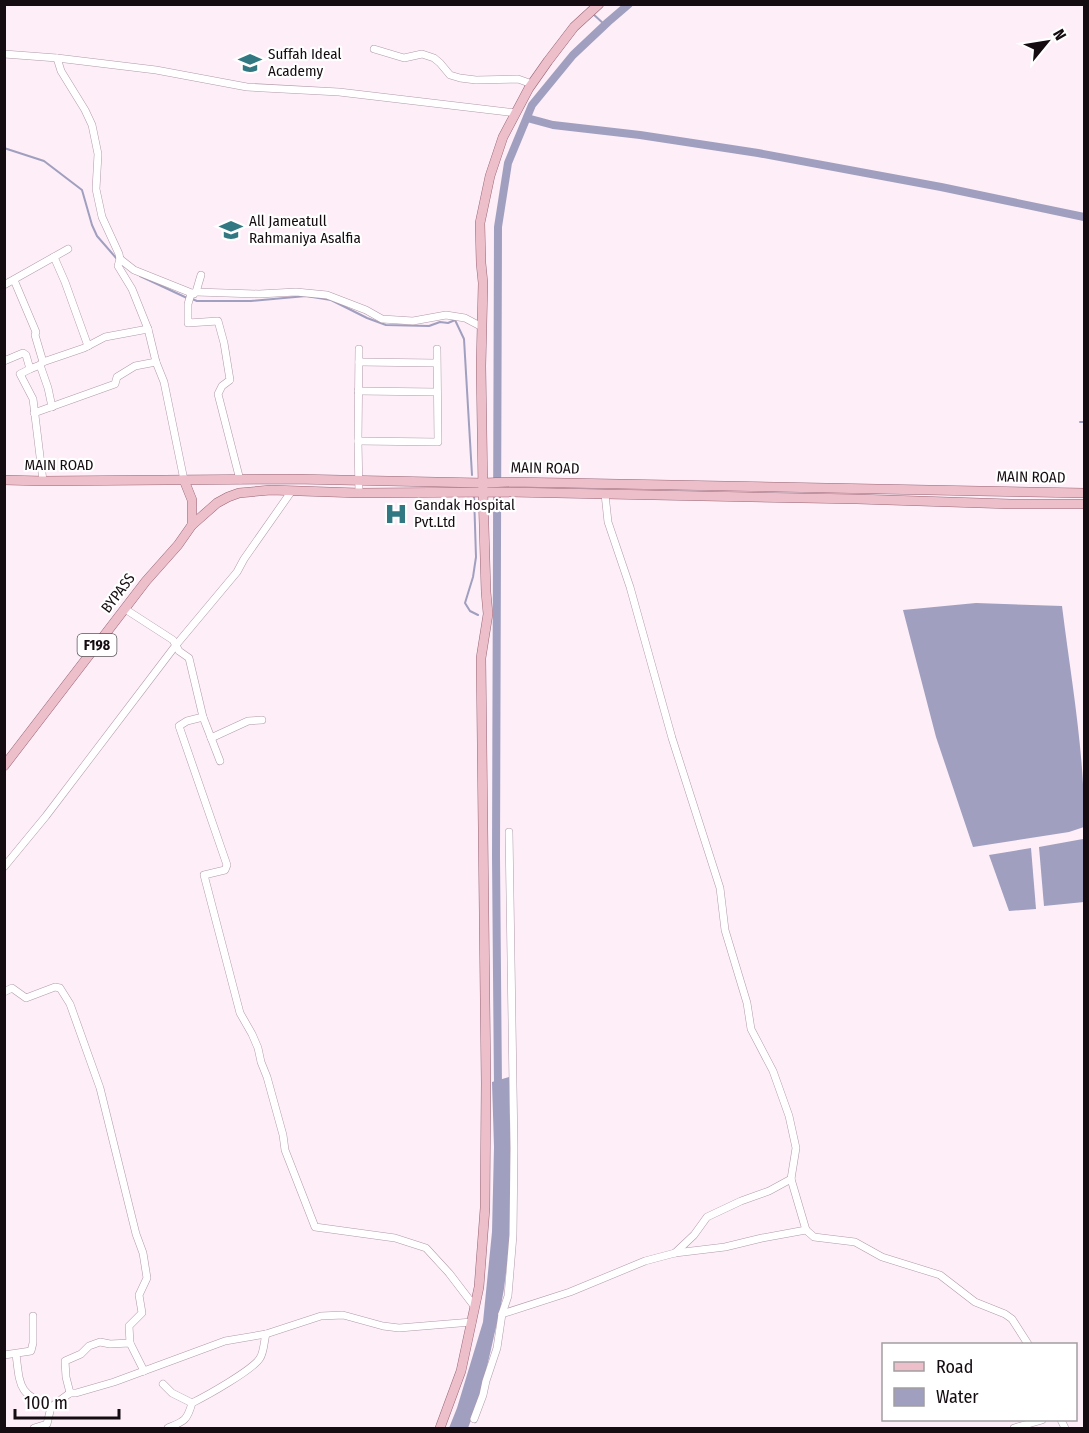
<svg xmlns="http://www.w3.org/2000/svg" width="1089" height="1433" font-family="'Fira Sans Condensed',sans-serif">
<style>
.water{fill:#a09fbf}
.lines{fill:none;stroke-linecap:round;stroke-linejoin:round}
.stream{stroke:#a09fbf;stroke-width:2}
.canal{stroke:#a09fbf;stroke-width:8}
.minor-casing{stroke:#b19aaa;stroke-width:8}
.major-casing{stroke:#996574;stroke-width:10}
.minor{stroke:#fff;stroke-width:7}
.major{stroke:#edbfcb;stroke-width:9}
.labels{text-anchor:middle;stroke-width:4.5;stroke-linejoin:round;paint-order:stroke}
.shield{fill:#fff;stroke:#5a5558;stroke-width:1.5}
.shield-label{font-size:14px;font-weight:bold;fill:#140c11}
.poi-label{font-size:15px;fill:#140c11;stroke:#fff;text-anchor:start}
.street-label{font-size:15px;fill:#140c11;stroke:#fff}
</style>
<rect width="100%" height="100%" fill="#fdeef8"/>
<g class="water">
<path d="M976 603 1062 606C1071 679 1085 754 1084 827L1069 832 973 847 936 737 903 610Z"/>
<path d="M1083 839 1084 847V902L1044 906 1039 847Z"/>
<path d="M1031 848 1036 909 1009 911 989 855Z"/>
<path d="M509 1077C510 1142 514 1208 506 1273 504 1294 499 1315 494 1336 487 1367 480 1399 468 1428H449L457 1408 483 1322 492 1232 494 1147 492 1082Z"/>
</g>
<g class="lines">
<g class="stream">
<path d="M592 13 605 25"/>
<path d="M4 148 44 161 82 190 92 225 97 236 117 259"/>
<path d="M140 276 187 298"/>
<path d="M192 299 197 301H251L306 296 331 300 367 318 386 325 429 326 440 322 448 323 455 320 464 339 472 475"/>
<path d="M1080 422H1084"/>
<path d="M474 494 476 557 473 577 465 603 470 611 478 615"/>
</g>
<g class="canal">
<path d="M527 118 553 125 640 135 758 153 941 187 1084 217"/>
<path d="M498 1089 496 856 498 227 508 163 532 105 573 55 608 22 629 4"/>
</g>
<g class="minor-casing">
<g id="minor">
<path d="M374 49 404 58 422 54 434 58 440 63 450 75 460 78 476 80 518 79 532 84"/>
<path d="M4 54 57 58 156 70 247 87 339 92 516 113"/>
<path d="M57 58 61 71 85 110 92 125 98 154 96 189 102 217 119 254 120 259 118 266 132 289 148 329 156 362 164 382 184 480"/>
<path d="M54 257 65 282 88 346"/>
<path d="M120 259 134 270 194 294"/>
<path d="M201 275 196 292 191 294 188 304V323L218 321 224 343 230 380 222 386 218 394 240 480"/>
<path d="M14 280 36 332 35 335 43 362"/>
<path d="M4 285 68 249"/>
<path d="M196 292 259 294 296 292 327 295 366 310 382 319 413 321 446 315 465 318 482 327"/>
<path d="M4 361 23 353 26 355 30 369 40 365 43 362 84 348 105 337 148 329"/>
<path d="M359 362 436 363"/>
<path d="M40 365 48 388 52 407"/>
<path d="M30 369 20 374 33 399 43 481"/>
<path d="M358 391 437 392"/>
<path d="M34 413 115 384 117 377 135 366 156 362"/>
<path d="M358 441 438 442 437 349"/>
<path d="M359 493 358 441 359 349"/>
<path d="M605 494 608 522 630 587 672 738 720 888 725 930 747 1003 751 1029 773 1071 789 1116 796 1148 791 1179 806 1230 814 1237 855 1242 882 1257 940 1275 975 1302 1005 1314 1012 1319 1028 1344"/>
<path d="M125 609 173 640 179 651 189 658 203 717 187 721 179 726 227 865 225 870 204 875 240 1013 252 1034 258 1048 261 1062 267 1077 283 1135 285 1150 315 1227 395 1238 426 1248 449 1273 475 1307"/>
<path d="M203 717 220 761"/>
<path d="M211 738 248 721 262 720"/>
<path d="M4 867 46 816 176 645 237 572 244 559 291 492"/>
<path d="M4 992 12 988 26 998 55 987 60 988 70 1004 100 1088 136 1234 143 1253 147 1278 139 1295 142 1313 129 1326 130 1343"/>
<path d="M675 1253 694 1235 707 1217 741 1201 769 1191 791 1179"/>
<path d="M502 1314 570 1292 645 1261 675 1253 725 1247 762 1238 806 1230"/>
<path d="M16 1354C20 1386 18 1394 51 1407"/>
<path d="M4 1355 31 1351 33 1343V1316"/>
<path d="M163 1384 172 1393 192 1403"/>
<path d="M70 1393 66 1377 65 1361 81 1354 89 1346 100 1342 110 1344 130 1343 144 1371"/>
<path d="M474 1419 483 1395 486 1381 497 1348 502 1314 508 1296 513 1235 514 1148 509 832"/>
<path d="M1061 1420 1065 1428"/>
<path d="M34 1428 47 1424 51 1407 70 1393H76L114 1382 225 1341 266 1334 321 1316 343 1315 383 1326 399 1328 472 1322"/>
<path d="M168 1428C184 1421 187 1421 192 1403 206 1396 253 1370 260 1358 264 1352 264 1341 266 1334"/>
<path d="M1014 1428 1042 1420"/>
</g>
</g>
<g class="major-casing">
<g id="major">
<path d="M4 480 43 481 294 479 483 483 512 482 1084 493"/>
<path d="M184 480 192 500V525"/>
<path d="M4 766 146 581 178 545 192 525 217 503 228 497 239 493 271 490 359 493 502 492 857 499 1011 504H1084"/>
<path d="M440 1428 461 1371 479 1287 485 1208 486 1083 481 658 488 614 486 592 483 492 481 366 483 283 481 263 480 223 490 176 503 137 529 88 548 61 574 27 599 4"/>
</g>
</g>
<use href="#minor" class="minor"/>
<use href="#major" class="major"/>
</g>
<defs>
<g id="school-bare" transform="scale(1.8)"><path d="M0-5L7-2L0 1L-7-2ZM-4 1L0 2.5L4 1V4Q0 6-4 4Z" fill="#317883" stroke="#fff" stroke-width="2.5" paint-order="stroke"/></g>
<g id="hospital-bare" transform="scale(1.8)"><path d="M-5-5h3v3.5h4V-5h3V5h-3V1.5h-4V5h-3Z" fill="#317883" stroke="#fff" stroke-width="2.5" paint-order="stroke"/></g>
</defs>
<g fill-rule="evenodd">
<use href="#school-bare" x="250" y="63"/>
<use href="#school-bare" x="231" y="230"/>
<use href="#hospital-bare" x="396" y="514"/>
</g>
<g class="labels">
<rect class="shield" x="77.5" y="634" width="39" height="22" rx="4.5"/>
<g class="shield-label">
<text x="97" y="650">F198</text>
</g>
<g class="poi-label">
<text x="268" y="59">Suffah Ideal<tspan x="268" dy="17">Academy</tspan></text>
<text x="249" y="226">All Jameatull<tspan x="249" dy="17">Rahmaniya Asalfia</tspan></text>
<text x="414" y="510">Gandak Hospital<tspan x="414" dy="17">Pvt.Ltd</tspan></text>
</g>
<g class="street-label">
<text x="59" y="470">MAIN ROAD</text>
<text transform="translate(545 468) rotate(1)" y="5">MAIN ROAD</text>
<text transform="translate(1031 477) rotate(1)" y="5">MAIN ROAD</text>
<text transform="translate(118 593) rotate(-53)" y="5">BYPASS</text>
</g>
</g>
<rect width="1089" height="1433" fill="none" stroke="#140c11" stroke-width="12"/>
<rect x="882" y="1343" width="195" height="78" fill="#ffffff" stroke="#a19ea0" stroke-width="1.5"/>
<rect x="894" y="1362" width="30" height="9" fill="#edbfcb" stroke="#a19ea0" stroke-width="1.5"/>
<text x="936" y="1373" font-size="18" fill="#140c11">Road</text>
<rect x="894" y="1388" width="30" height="18" fill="#a09fbf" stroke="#a19ea0" stroke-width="1.5"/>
<text x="936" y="1403" font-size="18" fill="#140c11">Water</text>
<g transform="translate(1047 42) rotate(60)" stroke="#ffffff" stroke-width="4.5" paint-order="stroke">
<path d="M0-4.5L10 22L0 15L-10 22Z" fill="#140c11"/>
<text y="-9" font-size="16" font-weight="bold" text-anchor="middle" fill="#140c11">N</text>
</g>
<path d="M15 1409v9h104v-9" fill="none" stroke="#140c11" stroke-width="3"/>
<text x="24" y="1409" font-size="18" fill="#140c11" stroke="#ffffff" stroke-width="4.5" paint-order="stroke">100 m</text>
</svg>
